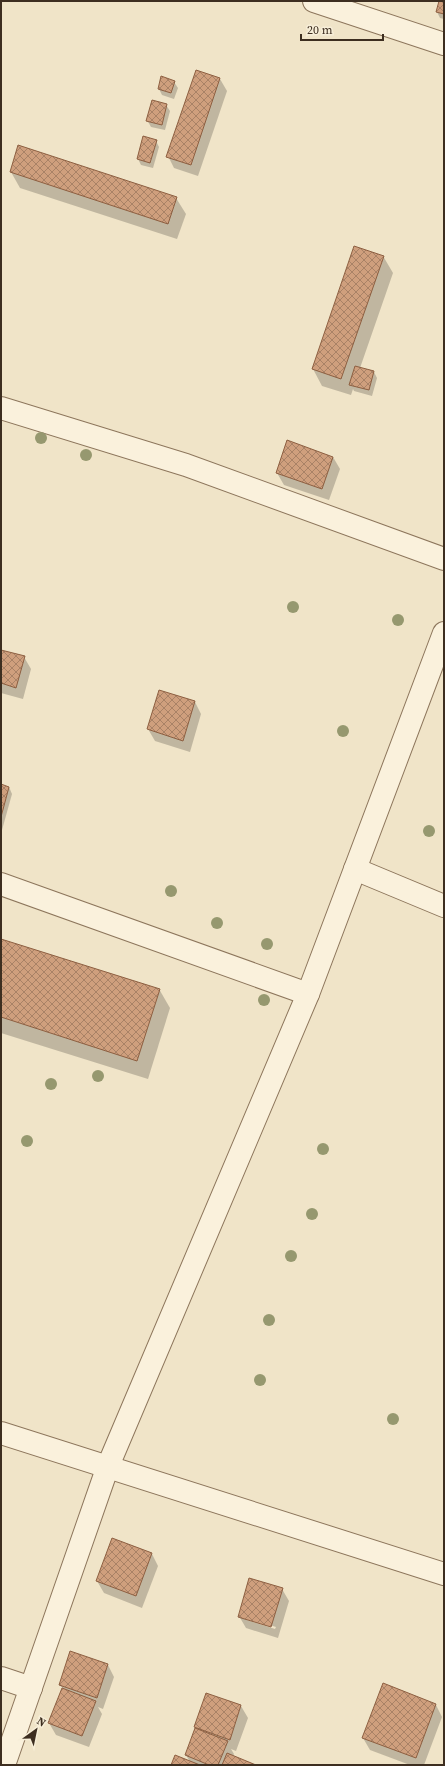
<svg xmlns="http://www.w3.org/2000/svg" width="445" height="1766" font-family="'Source Serif 4',serif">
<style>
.shadow{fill:#0003;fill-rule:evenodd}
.building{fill:url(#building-cross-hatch);stroke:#8d5f41}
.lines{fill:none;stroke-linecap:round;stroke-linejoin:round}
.street-casing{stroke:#8d765c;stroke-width:24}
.street{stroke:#faf1dc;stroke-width:22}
.tree{fill:#96986f}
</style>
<defs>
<pattern id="building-cross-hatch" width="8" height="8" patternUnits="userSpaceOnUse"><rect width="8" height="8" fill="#cf9f7d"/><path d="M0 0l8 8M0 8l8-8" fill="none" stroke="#a98266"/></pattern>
</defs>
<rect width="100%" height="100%" fill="#f0e4c8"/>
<g class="shadow">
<path d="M440 1H444V19L440 18 437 12Z"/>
<path d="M196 71 220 79 227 91 198 176 174 168 168 156Z"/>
<path d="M174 82 178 88 174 99 162 95 159 89Z"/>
<path d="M166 105 170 111 165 130 151 127 147 120Z"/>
<path d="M156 141 159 147 153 168 141 165 138 159Z"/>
<path d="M11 172 176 198 186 214 177 239 20 188Z"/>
<path d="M355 247 383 256 393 273 360 368 374 372 377 378 372 396 354 391 353 389 351 395 322 386 313 369Z"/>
<path d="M333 457 340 469 329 500 284 485 277 473Z"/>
<path d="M1 651 24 657 31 669 23 699 1 693Z"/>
<path d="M195 702 201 714 190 752 155 741 148 729Z"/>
<path d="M1 785 9 787 12 794 2 830Z"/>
<path d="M1 940 159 989 170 1008 148 1079 1 1033Z"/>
<path d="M152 1554 158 1566 142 1608 104 1593 97 1581Z"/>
<path d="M282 1589 289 1601 278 1638 246 1628 239 1616ZM247 1618 276 1627 275 1629 247 1620Z"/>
<path d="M108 1665 114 1677 103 1709 98 1707 102 1714 89 1747 56 1735 49 1723 63 1689 60 1685Z"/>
<path d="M206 1694 241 1706 248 1718 236 1751 231 1749 234 1754 233 1756 254 1765H172L190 1762 186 1755 196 1729 195 1727Z"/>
<path d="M436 1705 442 1717 424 1765H410L370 1750 363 1738Z"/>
</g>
<g class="building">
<path d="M439 1H444V14L436 12Z"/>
<path d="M196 70 220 78 191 165 166 157Z"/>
<path d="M161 76 175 81 171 93 158 89Z"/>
<path d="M152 100 167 104 162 125 146 121Z"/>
<path d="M143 136 157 140 150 163 137 159Z"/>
<path d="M18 145 177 197 168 224 10 172Z"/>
<path d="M354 246 384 256 341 379 312 369Z"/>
<path d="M355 366 374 371 369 390 349 385Z"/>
<path d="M287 440 333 457 322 489 276 473Z"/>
<path d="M1 650 25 656 16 688 1 683Z"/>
<path d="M159 690 195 701 183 741 147 729Z"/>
<path d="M1 784 9 787 1 817Z"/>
<path d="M1 939 160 989 137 1061 1 1017Z"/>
<path d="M112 1538 152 1553 136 1596 96 1581Z"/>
<path d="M249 1578 283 1588 271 1627 238 1617Z"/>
<path d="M70 1651 108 1664 97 1698 59 1685Z"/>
<path d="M383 1683 436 1704 416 1758 362 1738Z"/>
<path d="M62 1688 96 1701 82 1736 48 1723Z"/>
<path d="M206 1693 241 1705 230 1740 194 1727Z"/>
<path d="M195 1728 228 1741 218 1765H209L185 1755Z"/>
<path d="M227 1753 256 1765H222Z"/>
<path d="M175 1755 200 1765H171Z"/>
</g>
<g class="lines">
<g class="street-casing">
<g id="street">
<path d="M314 1 444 44"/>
<path d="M1 408 186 465 444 559"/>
<path d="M355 869 444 906"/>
<path d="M1 884 308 994"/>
<path d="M1 1433 444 1574"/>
<path d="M1 1678 31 1688"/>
<path d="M4 1765 108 1466 308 994 444 633"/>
</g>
</g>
<use href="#street" class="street"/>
</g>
<g class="tree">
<circle cx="41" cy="438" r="6"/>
<circle cx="86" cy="455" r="6"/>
<circle cx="293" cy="607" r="6"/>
<circle cx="398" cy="620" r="6"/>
<circle cx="343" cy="731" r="6"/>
<circle cx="429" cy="831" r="6"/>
<circle cx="171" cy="891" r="6"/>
<circle cx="217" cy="923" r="6"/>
<circle cx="267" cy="944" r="6"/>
<circle cx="264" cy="1000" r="6"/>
<circle cx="98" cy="1076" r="6"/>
<circle cx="51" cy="1084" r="6"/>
<circle cx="27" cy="1141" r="6"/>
<circle cx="323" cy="1149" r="6"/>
<circle cx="312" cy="1214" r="6"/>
<circle cx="291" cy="1256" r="6"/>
<circle cx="269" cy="1320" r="6"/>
<circle cx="260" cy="1380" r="6"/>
<circle cx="393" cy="1419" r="6"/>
</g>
<rect width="445" height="1766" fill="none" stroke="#3d2e20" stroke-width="4"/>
<g transform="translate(36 1730) rotate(33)" stroke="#f7eed8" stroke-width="3" paint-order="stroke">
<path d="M0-3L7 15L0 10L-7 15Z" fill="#3d2e20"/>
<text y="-6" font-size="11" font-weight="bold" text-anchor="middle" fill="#3d2e20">N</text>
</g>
<path d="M301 34v6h82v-6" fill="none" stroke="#3d2e20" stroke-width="2"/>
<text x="307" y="34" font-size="12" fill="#3d2e20" stroke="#f7eed8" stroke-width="3" paint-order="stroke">20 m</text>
</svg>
